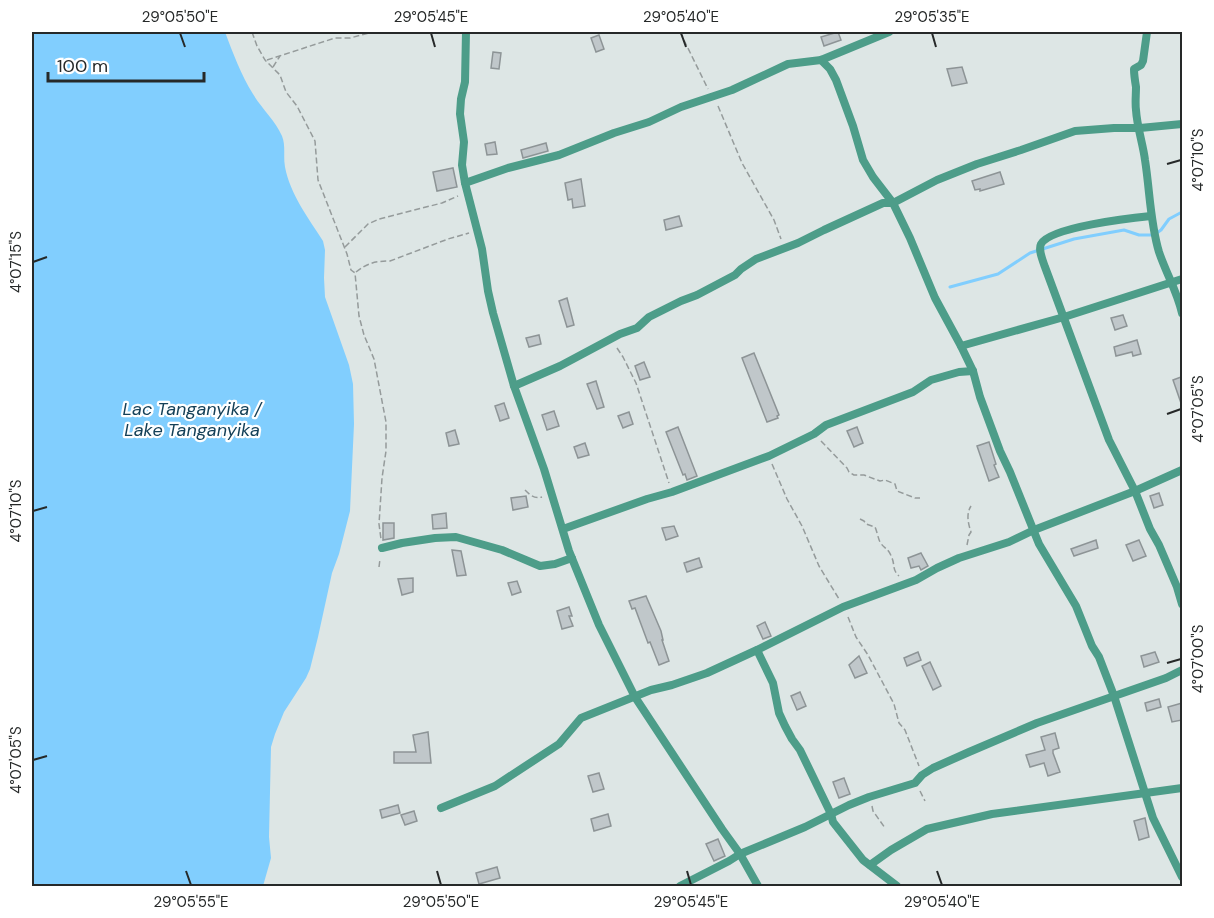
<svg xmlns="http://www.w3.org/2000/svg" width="1214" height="918" font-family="'DM Sans',sans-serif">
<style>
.water{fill:#81cefe}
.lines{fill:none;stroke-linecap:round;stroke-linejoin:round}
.stream{stroke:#81cefe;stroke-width:3}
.building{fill:#c0c7ca;stroke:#8d9496;stroke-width:1.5}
.path{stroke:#959b9b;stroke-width:1.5;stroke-dasharray:6 3;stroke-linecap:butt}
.street{stroke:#4d9d89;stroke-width:8}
.ticks{fill:none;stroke:#262929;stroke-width:2}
.labels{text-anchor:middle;stroke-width:4.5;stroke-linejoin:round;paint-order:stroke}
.water-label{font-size:18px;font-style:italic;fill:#144058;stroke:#fff}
.neatline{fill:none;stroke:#262929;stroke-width:2}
.ticks-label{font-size:15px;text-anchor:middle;fill:#262929}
</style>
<rect width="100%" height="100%" fill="#dde6e5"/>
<path class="water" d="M32 32H225C233 53 241 75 253 94 262 109 275 120 282 136 286 146 283 156 285 167 290 194 309 219 323 241L325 250 324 278 325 297 349 365 353 384 354 424 350 511 339 554 332 573 318 637 310 669 306 678 284 712 275 734 271 747 269 837 271 858 263 886H32Z"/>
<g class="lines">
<path class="stream" d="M950 287 998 274 1030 253 1074 239 1124 230 1139 235H1154L1161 230 1169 219 1182 212"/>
</g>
<g class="building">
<path d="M838 32 841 40 824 46 821 37Z"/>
<path d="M599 35 604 49 596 52 591 38Z"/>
<path d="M493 52 501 53 499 69 491 68Z"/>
<path d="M962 67 967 83 952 86 947 69Z"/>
<path d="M495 142 497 154 487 155 485 144Z"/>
<path d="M546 143 548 151 523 158 521 150Z"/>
<path d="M453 168 457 187 437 191 433 172Z"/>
<path d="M1000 172 1004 184 980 191V189L975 190 972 181Z"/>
<path d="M581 179 585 206 573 208 572 199 568 200 565 183Z"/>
<path d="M679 216 682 226 666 230 664 220Z"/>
<path d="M567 298 574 325 567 327 559 301Z"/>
<path d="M1123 315 1127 326 1115 330 1111 318Z"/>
<path d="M539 335 541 344 529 347 526 338Z"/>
<path d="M1137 340 1141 354 1133 356 1132 352 1116 356 1114 347Z"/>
<path d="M754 353 779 415 777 416 778 418 767 422 742 358Z"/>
<path d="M644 362 650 377 640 380 635 366Z"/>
<path d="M1181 377 1182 382V402L1181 403 1173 380Z"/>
<path d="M596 381 604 407 597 409 587 384Z"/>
<path d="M504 403 509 418 500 421 495 406Z"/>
<path d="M554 411 559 426 547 430 542 415Z"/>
<path d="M629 412 633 424 623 428 618 416Z"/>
<path d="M678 427 697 476 687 480 685 474 683 475 666 432Z"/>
<path d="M857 427 863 443 854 447 847 431Z"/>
<path d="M455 430 459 444 449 446 446 433Z"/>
<path d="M989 442 996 464 994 465 999 477 989 481 977 446Z"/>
<path d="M585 443 589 455 578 458 574 447Z"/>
<path d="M1159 493 1163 505 1154 508 1150 496Z"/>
<path d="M526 496 528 507 513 510 511 498Z"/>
<path d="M446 513 447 528 433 529 432 515Z"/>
<path d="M383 523H394V538L383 540Z"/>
<path d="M674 526 678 536 666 540 662 528Z"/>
<path d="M1096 540 1098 548 1074 556 1071 549Z"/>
<path d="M1139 540 1146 556 1133 561 1126 545Z"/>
<path d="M452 550 461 551 466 575 457 576Z"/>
<path d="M921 553 928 566 921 570 919 566 911 568 908 558Z"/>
<path d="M699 558 702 567 687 572 684 563Z"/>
<path d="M413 578V592L402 595 398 579Z"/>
<path d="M517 581 521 592 512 595 508 583Z"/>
<path d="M646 596 661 631 663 640H662L669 661 659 665 650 642 648 643 635 608 632 609 629 601Z"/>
<path d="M569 607 572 616H569L573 626 562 629 557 611Z"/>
<path d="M765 622 771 636 763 639 757 626Z"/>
<path d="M918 652 921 660 907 666 904 658Z"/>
<path d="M1155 652 1159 662 1144 667 1141 656Z"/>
<path d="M859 656 867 673 855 678 849 665Z"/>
<path d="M930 662 941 686 933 690 922 666Z"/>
<path d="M800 692 806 706 797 710 791 696Z"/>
<path d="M1159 699 1161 707 1147 711 1145 703Z"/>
<path d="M1182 703V720L1172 722 1168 707Z"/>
<path d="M428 732 431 763H394V752H416L413 735Z"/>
<path d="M1055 733 1059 748 1053 750V753L1060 772 1048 776 1044 763 1030 767 1026 755 1045 750 1041 737Z"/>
<path d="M599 773 604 789 593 792 588 776Z"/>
<path d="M844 778 850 794 839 798 833 782Z"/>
<path d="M398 805 400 813 382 818 380 810Z"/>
<path d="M414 811 417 821 405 825 401 815Z"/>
<path d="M608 814 611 826 594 831 591 819Z"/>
<path d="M1145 818 1149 837 1139 840 1134 821Z"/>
<path d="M718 839 725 856 714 861 706 844Z"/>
<path d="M497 867 500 878 479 884 476 873Z"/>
</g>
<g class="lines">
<g class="path">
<path d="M252 32 257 46 265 60 280 75 286 92 297 106 315 141 318 180 347 254 351 270 355 273 359 316 364 335 374 359 386 422V451L382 478 379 524 381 539"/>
<path d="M680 32 708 89"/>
<path d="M267 60 335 38H350L373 32"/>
<path d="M273 67 280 56"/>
<path d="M718 106 742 163 774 220 781 239"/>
<path d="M345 247 368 224 379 219 442 203 458 196"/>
<path d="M356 272C367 263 376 261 390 261L448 239 469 233"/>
<path d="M617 348 623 357 636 383 669 483"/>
<path d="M821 441 847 468 849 472 854 475H864L880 481 885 480 895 484 897 491 915 498H920"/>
<path d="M772 464 787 499 802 526 819 566 839 599"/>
<path d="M525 490C531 496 535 499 542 497"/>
<path d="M860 519 864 521 866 524 875 527C877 531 878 538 880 542 884 549 888 547 892 558 895 565 892 570 899 576"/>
<path d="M967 545 969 535 971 532C968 523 966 514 971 506"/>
<path d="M379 567 380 559"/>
<path d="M848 617 856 637 868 655 894 704 899 723 905 730 919 766"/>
<path d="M920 791 925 801"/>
<path d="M872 806 873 811 885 828"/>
<path d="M850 884V886"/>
</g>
<g class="street">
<path d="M466 32 465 82 461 99 460 114 464 142 462 165 465 183 482 249 488 291 493 313 514 386 544 469 569 551 599 625 635 697 722 829 740 854 758 886"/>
<path d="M1147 32 1143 61 1141 65 1134 69C1134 75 1135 81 1136 87 1136 95 1135 103 1136 110 1137 127 1143 144 1145 160 1150 192 1150 222 1159 252 1166 273 1177 291 1182 313"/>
<path d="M821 60 830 69 836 80 853 126 863 160 873 177 893 203 910 238 935 298 961 346 973 371 980 397 1000 451 1010 472 1039 544 1076 606 1092 646 1099 657 1114 696 1153 818 1182 877"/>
<path d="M465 183 508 168 559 155 614 133 649 122 681 107 732 90 788 64 821 60 889 32"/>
<path d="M1151 216C1131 218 1050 227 1041 244 1038 250 1043 261 1045 267L1109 440 1135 491 1150 529 1159 545 1177 587 1182 604"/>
<path d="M961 346 1064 317 1182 279"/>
<path d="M514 386 560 366 620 334 637 328 649 317 681 301 697 295 735 275 741 269 756 259 798 243 824 230 883 203H893L937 180 977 164 1021 150 1075 131 1114 128H1140L1182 124"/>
<path d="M563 529 647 499 672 492 769 456 814 434 826 425 913 392 931 380 959 372 973 371"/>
<path d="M382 548 402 543 435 538 456 537 502 550 540 566 555 564 572 558"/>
<path d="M757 650 773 683 779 713 785 726 792 739 800 750 831 814 833 822 863 860 897 886"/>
<path d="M441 808 495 786 559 744 581 718 651 690 672 685 707 673 757 650 843 607 916 580 937 568 959 558 1009 542 1034 530 1135 491 1182 470"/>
<path d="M870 865 891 850 927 829 992 814 1182 788"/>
<path d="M680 886 729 861 740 854 805 827 849 805 869 797 915 783 922 775 933 768 969 752 1037 723 1166 678 1182 670"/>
</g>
</g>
<path class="ticks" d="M180 33 185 47M431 33 435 47M681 33 686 47M932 33 936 47M1167 164 1181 160M33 262 47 257M1167 414 1181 409M33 511 47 507M1167 663 1181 659M33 760 47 756M186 871 191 885M437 871 441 885M687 871 691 885M937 871 942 885"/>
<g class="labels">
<g class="water-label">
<text x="192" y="415">Lac Tanganyika /<tspan x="192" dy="21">Lake Tanganyika</tspan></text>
</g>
</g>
<rect width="1214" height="918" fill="none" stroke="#ffffff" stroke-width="66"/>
<path d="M48 72v9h156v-9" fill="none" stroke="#262929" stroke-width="3"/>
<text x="57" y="72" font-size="18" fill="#262929" stroke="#ffffff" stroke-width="4.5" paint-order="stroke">100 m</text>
<rect x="33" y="33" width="1148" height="852" class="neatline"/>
<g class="ticks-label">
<text x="180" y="22">29°05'50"E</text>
<text x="431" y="22">29°05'45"E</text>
<text x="681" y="22">29°05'40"E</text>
<text x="932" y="22">29°05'35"E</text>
<text transform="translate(1198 160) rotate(-90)" y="5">4°07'10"S</text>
<text transform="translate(16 262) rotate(-90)" y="5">4°07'15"S</text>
<text transform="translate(1198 409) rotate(-90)" y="5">4°07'05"S</text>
<text transform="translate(16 511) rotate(-90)" y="5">4°07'10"S</text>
<text transform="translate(1198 659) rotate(-90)" y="5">4°07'00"S</text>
<text transform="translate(16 760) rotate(-90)" y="5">4°07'05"S</text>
<text x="191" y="907">29°05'55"E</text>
<text x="441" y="907">29°05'50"E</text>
<text x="691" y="907">29°05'45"E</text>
<text x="942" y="907">29°05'40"E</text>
</g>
</svg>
